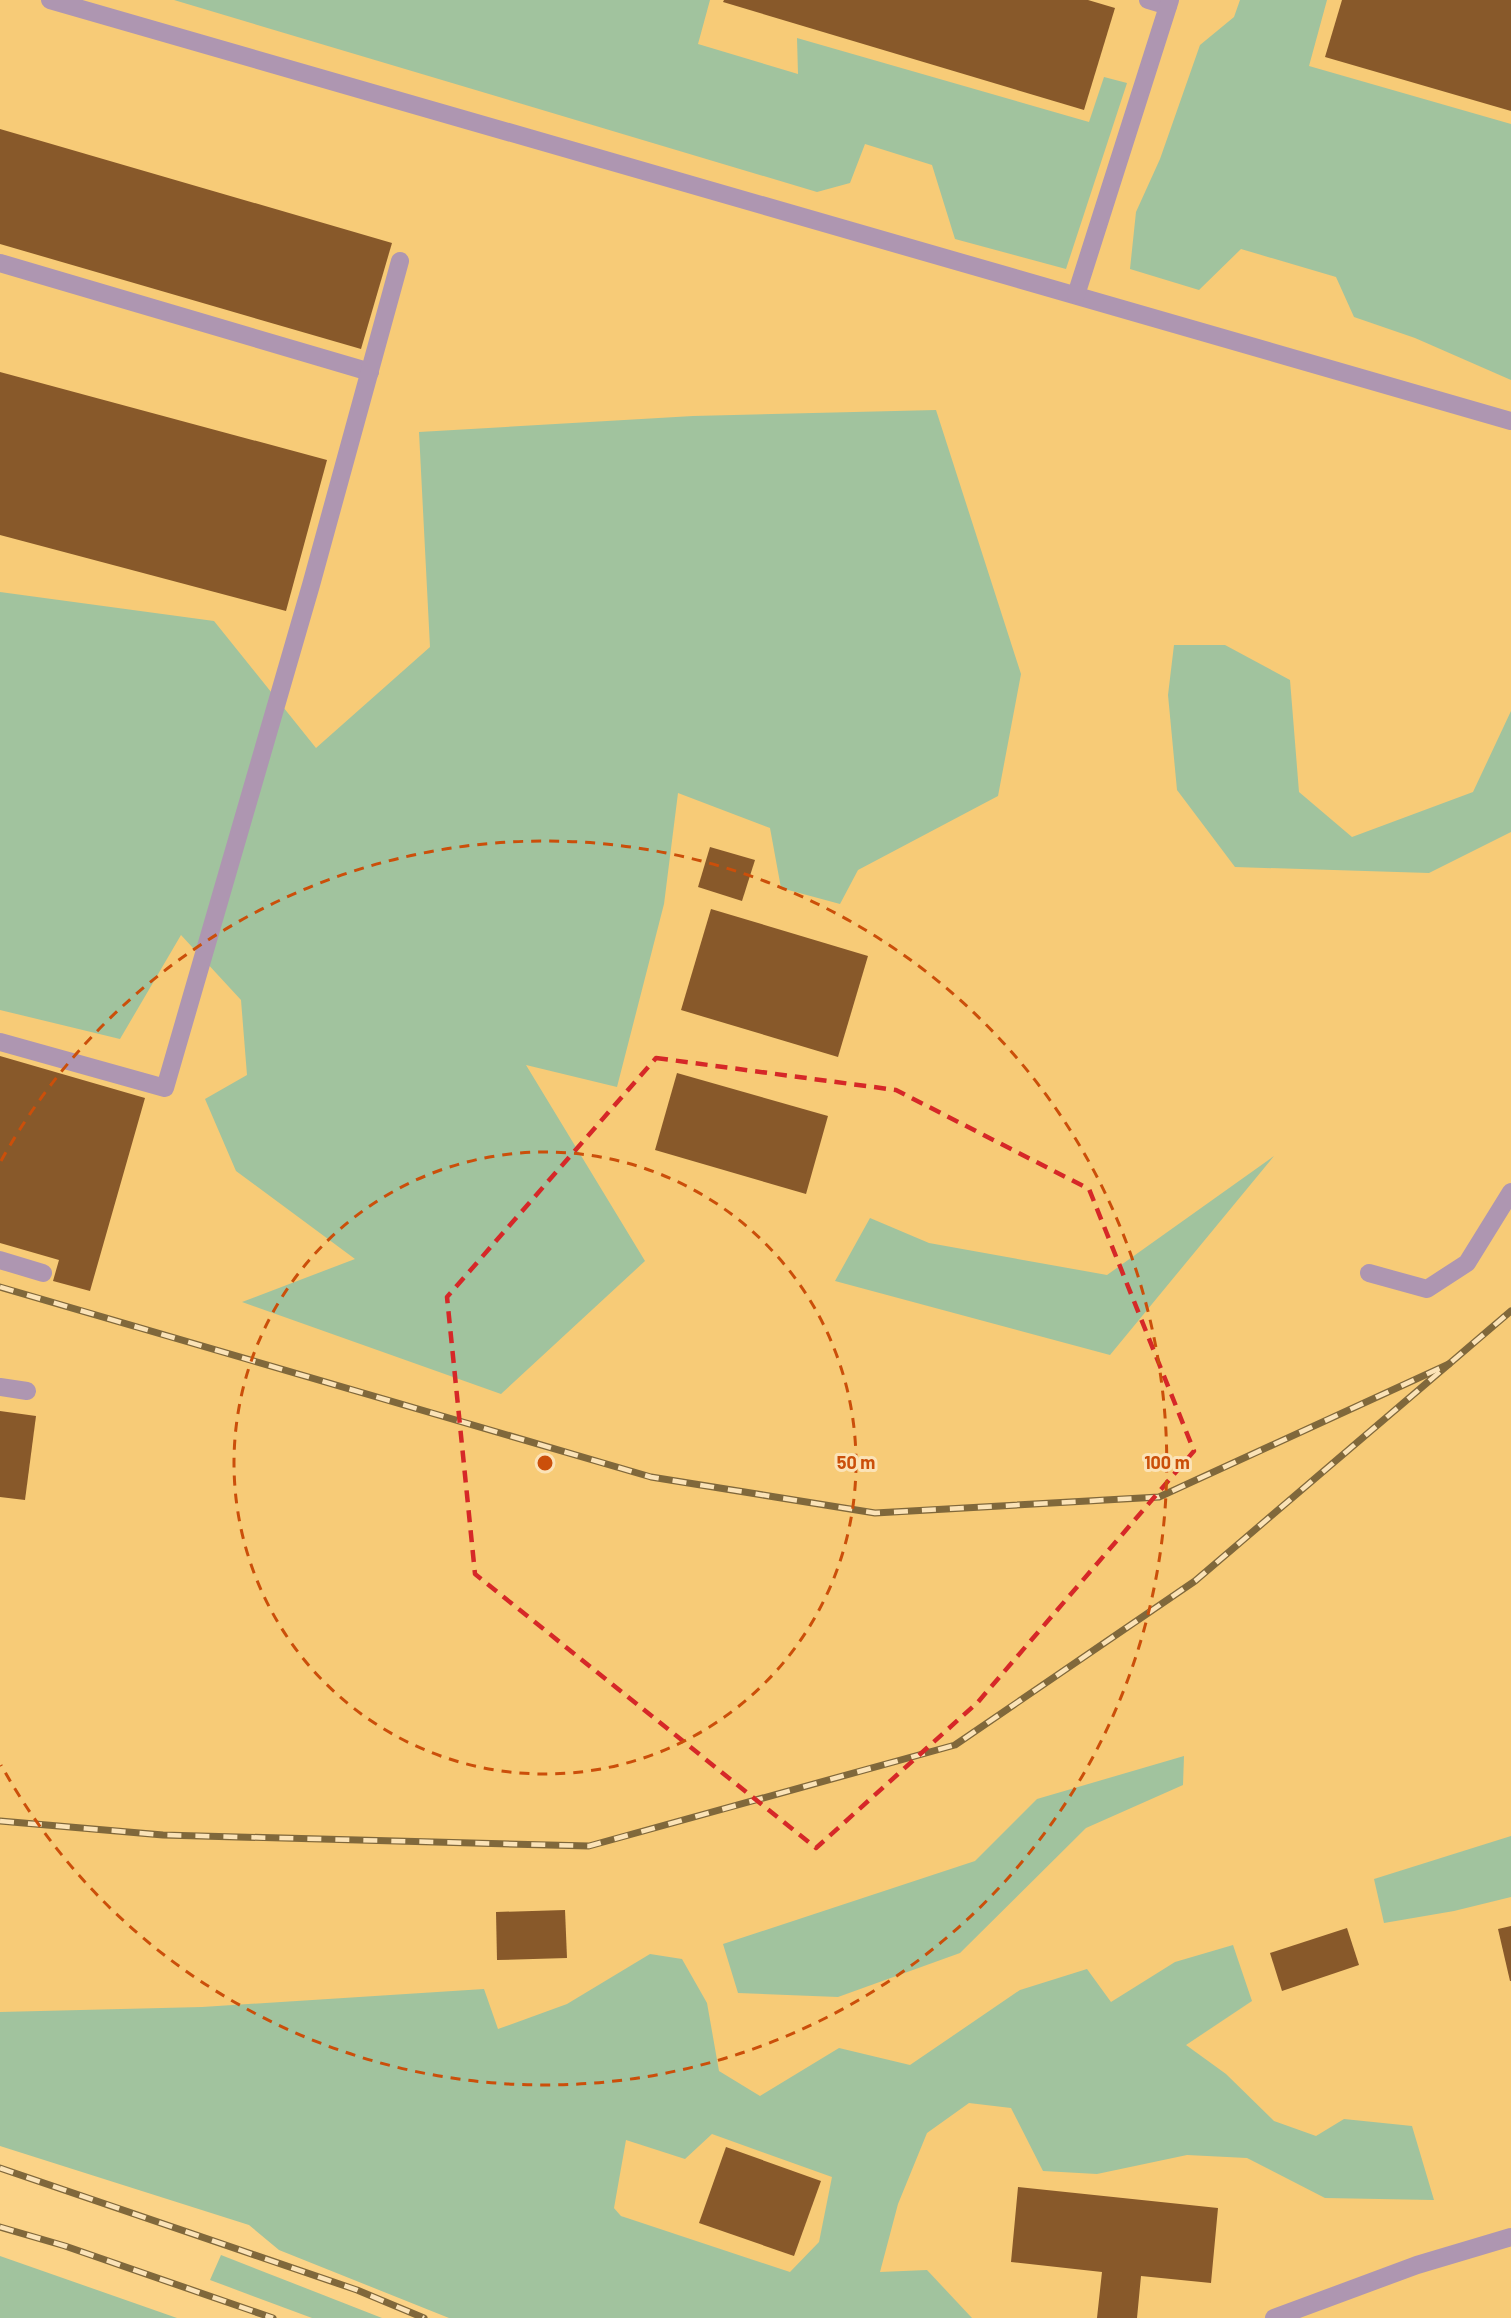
<svg xmlns="http://www.w3.org/2000/svg" width="1511" height="2318" font-family="Barlow,sans-serif">
<style>
.built{fill:#f7cb77}
.green{fill:#a1c39e;fill-rule:evenodd}
.building{fill:#88592a}
.lines{fill:none;stroke-linecap:round;stroke-linejoin:round}
.lane{stroke:#ae96b1;stroke-width:18}
.rail-casing{stroke:#80683b;stroke-width:7}
.rail{stroke:#fbe3b7;stroke-width:4.5;stroke-dasharray:14;stroke-linecap:butt}
.marked{fill:none;stroke:#d62828;stroke-width:4.5;stroke-dasharray:12 8;stroke-linejoin:round}
.ring{fill:none;stroke:#cb4f0a;stroke-width:3;stroke-dasharray:10 8}
.centre{fill:#cb4f0a;stroke:#fbe3b7;stroke-width:3}
.ring-label{font-size:18px;text-anchor:middle;font-weight:bold;fill:#cb4f0a;stroke:#fbe3b7;stroke-width:6;stroke-linejoin:round;paint-order:stroke}
</style>
<rect width="100%" height="100%" fill="#fbd387"/>
<path class="built" d="M0 0H1511V2318H863L621 2216 614 2208 0 2027Z"/>
<g class="green">
<path d="M174 0H710L698 44 798 74 797 38 1089 122 1104 77 1127 83 1066 269 955 239 932 165 865 144 850 183 817 192Z"/>
<path d="M1240 0H1327L1309 66 1511 124V380L1415 338 1354 317 1336 277 1241 249 1199 290 1130 269 1136 212 1160 159 1200 45 1234 17Z"/>
<path d="M936 410 1021 674 998 796 858 870 840 904 781 888 770 828 678 793 664 904 617 1087 526 1065 645 1261 501 1394 242 1302 355 1259 236 1171 205 1099 247 1075 241 1000 181 935 120 1039 0 1010V592L214 621 316 748 430 647 419 432 693 416Z"/>
<path d="M1174 645H1225L1290 680 1299 792 1352 837 1473 792 1511 711V832L1429 873 1235 867 1177 790 1168 695Z"/>
<path d="M1274 1156 1110 1355 835 1281 870 1218 929 1243 1107 1275Z"/>
<path d="M1184 1756 1183 1785 1086 1828 960 1953 838 1997 738 1993 723 1944 975 1861 1037 1799Z"/>
<path d="M1511 1836V1897L1454 1911 1384 1923 1374 1879Z"/>
<path d="M1233 1945 1252 2001 1186 2045 1226 2074 1274 2121 1316 2136 1344 2119 1412 2126 1434 2200 1325 2198 1247 2158 1187 2155 1097 2174 1043 2171 1011 2108 969 2103 927 2133 898 2204 880 2272 927 2270 972 2318H449L279 2250 249 2225 0 2146V2012L202 2007 484 1989 498 2029 567 2004 650 1954 682 1959 707 2003 719 2071 760 2096 839 2048 910 2065 1020 1990 1087 1969 1111 2002 1175 1962ZM712 2134 832 2177 819 2242 790 2272 621 2216 614 2208 626 2140 685 2159Z"/>
<path d="M221 2255 382 2318H312L210 2280Z"/>
<path d="M0 2256 177 2318H0Z"/>
</g>
<g class="building">
<path d="M724 0H1088L1115 8 1084 110 723 2Z"/>
<path d="M1342 0H1511V111L1325 57Z"/>
<path d="M0 129 392 243 361 349 0 244Z"/>
<path d="M0 372 327 460 286 611 0 535Z"/>
<path d="M710 847 755 860 742 901 698 887Z"/>
<path d="M711 909 868 956 838 1057 681 1010Z"/>
<path d="M0 1056 145 1098 90 1291 53 1281 59 1260 0 1243Z"/>
<path d="M677 1073 828 1116 806 1194 655 1150Z"/>
<path d="M0 1411 36 1416 25 1500 0 1497Z"/>
<path d="M565 1910 567 1958 497 1960 496 1912Z"/>
<path d="M1511 1926V1981H1510L1498 1929Z"/>
<path d="M1347 1928 1359 1965 1282 1991 1270 1953Z"/>
<path d="M726 2147 821 2181 794 2256 699 2223Z"/>
<path d="M1018 2187 1218 2208 1211 2283 1141 2276 1137 2318H1097L1102 2272 1011 2262Z"/>
</g>
<g class="lines">
<g class="lane">
<path d="M50 0 1511 421"/>
<path d="M1148 0 1168 6"/>
<path d="M0 263 370 372"/>
<path d="M1076 295 1170 0"/>
<path d="M0 1042 165 1088 311 585 400 261"/>
<path d="M0 1260 43 1273"/>
<path d="M1369 1273 1427 1289 1467 1263 1511 1192"/>
<path d="M0 1387 27 1391"/>
<path d="M1274 2318 1417 2265 1511 2237"/>
</g>
<g class="rail-casing">
<g id="rail">
<path d="M0 1287 651 1477 875 1513 1159 1497 1449 1364 1511 1311"/>
<path d="M0 1821 163 1835 589 1846 955 1745 1195 1581 1449 1364"/>
<path d="M0 2168 357 2290 424 2318"/>
<path d="M0 2227 65 2246 273 2318"/>
</g>
</g>
<use href="#rail" class="rail"/>
</g>
<path class="marked" d="M656 1058 896 1090 1089 1189 1194 1451 978 1702 816 1848 475 1574 447 1297Z"/>
<g class="ring">
<circle cx="545" cy="1463" r="311"/>
<path d="M1 1161A622 622 0 1 1 1 1765"/>
</g>
<circle cx="545" cy="1463" r="9" class="centre"/>
<g class="ring-label">
<text x="856" y="1469">50 m</text>
<text x="1167" y="1469">100 m</text>
</g>
</svg>
